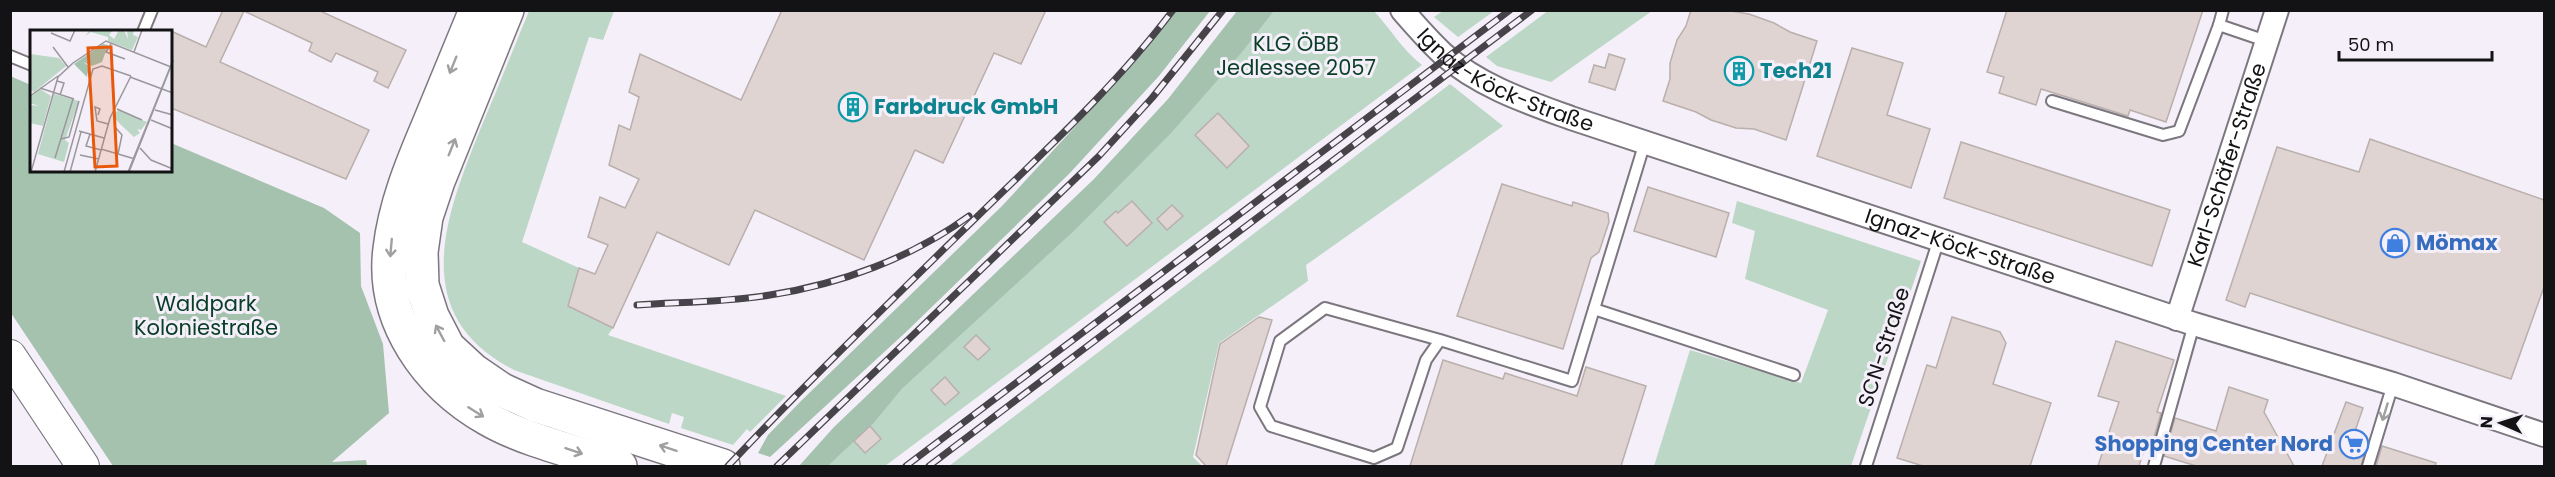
<svg xmlns="http://www.w3.org/2000/svg" width="2555" height="477" font-family="Poppins,sans-serif">
<style>
.green{fill:#bcd7c5}
.forest{fill:#a5c2af}
.building{fill:#dfd4d1;stroke:#b9afac;stroke-width:1.5}
.lines{fill:none;stroke-linecap:round;stroke-linejoin:round}
.lane-casing{stroke:#7c777f;stroke-width:14}
.street-casing{stroke:#7c777f;stroke-width:26}
.secondary-casing{stroke:#7c777f;stroke-width:34}
.highway-casing{stroke:#7c777f;stroke-width:36}
.lane{stroke:#fff;stroke-width:10}
.street{stroke:#fff;stroke-width:22}
.secondary{stroke:#fff;stroke-width:32}
.highway{stroke:#fff;stroke-width:33}
.rail-casing{stroke:#464449;stroke-width:7}
.rail{stroke:#f4eff8;stroke-width:4.5;stroke-dasharray:14;stroke-linecap:butt}
.oneway{stroke:#a1a0a1}
.labels{text-anchor:middle;stroke-width:6;stroke-linejoin:round;paint-order:stroke}
.park-label{font-size:21px;fill:#083e25;stroke:#f4eff8}
.culture-label{font-size:21px;font-weight:bold;fill:#0d838f;stroke:#f4eff8;text-anchor:start}
.street-label{font-size:21px;fill:#131215;stroke:#f4eff8}
.shop-label{font-size:21px;font-weight:bold;fill:#366cbe;stroke:#f4eff8;text-anchor:start}
.inset-road{fill:none;stroke:#9a979d;stroke-width:1.5}
.view{fill:#e8590c;fill-opacity:0.15;stroke:#e8590c;stroke-width:3}
.inset-edge{fill:none;stroke:#131215;stroke-width:3}
</style>
<rect width="100%" height="100%" fill="#f4eff8"/>
<g class="green">
<path d="M1549 10H1652V11L1551 82 1497 66 1486 57Z"/>
<path d="M529 11H614L603 40 589 37 522 242 579 268 568 306 613 328 608 335 786 396 750 432 747 429 733 445 681 428 684 417 672 413 669 424 514 370C407 315 445 217 480 130 497 90 513 50 529 11Z"/>
<path d="M1274 11H1374C1390 28 1403 51 1422 65L885 466H828L874 423 902 389 1072 233 1244 50Z"/>
<path d="M1443 11V10L1494 11 1458 37 1434 17Z"/>
<path d="M1450 84 1503 126 1306 265 1308 281 1219 343 1193 457 1202 466H949Z"/>
<path d="M1737 201 1921 261 1851 466H1654L1690 350 1801 383 1828 310 1745 279 1755 231 1732 223Z"/>
</g>
<g class="forest">
<path d="M1175 10 1210 11 1159 76 1069 174 906 332 770 457 758 453 768 435 801 401 1002 206 1142 54Z"/>
<path d="M1237 11H1274L1244 50 1172 132 1072 233 902 389 874 423 828 466H799L834 427 1094 179 1168 99Z"/>
<path d="M10 76 31 85 32 171H171V143L324 208 360 233 361 286 383 344 389 413 332 462 366 460 367 466H113L11 313Z"/>
</g>
<g class="building">
<path d="M223 10H318L406 50 388 88 374 81 378 72 336 53 331 62 309 51 312 43 244 11 220 62 369 130 346 179 171 108V31L206 47Z"/>
<path d="M782 10H1046L1021 64 994 53 943 163 915 150 864 260 755 210 729 265 657 232 613 328 568 306 579 268 595 274 608 245 588 237 600 197 625 208 639 179 609 165 619 125 630 130 639 97 629 92 640 54 741 100Z"/>
<path d="M1691 10H1725L1749 14 1774 23 1790 32 1817 41 1786 140 1754 129 1736 128 1711 120 1696 112 1663 101 1670 79V63L1677 40 1686 26Z"/>
<path d="M2007 10H2203L2166 122 2130 110 2128 116 2041 89 2036 105 1999 93 2004 77 1987 72Z"/>
<path d="M1852 48 1903 63 1887 115 1930 129 1911 188 1817 156Z"/>
<path d="M1609 54 1625 59 1615 90 1589 82 1594 65 1605 68Z"/>
<path d="M1218 113 1249 146 1227 168 1195 135Z"/>
<path d="M2370 139 2544 200V287L2511 379 2250 293 2245 307 2226 300 2277 147 2359 172Z"/>
<path d="M1961 142 2170 210 2152 266 1944 198Z"/>
<path d="M1502 184 1572 206 1573 202 1608 213 1609 222 1599 252 1591 258 1563 349 1457 316Z"/>
<path d="M1648 187 1729 213 1716 257 1634 231Z"/>
<path d="M1132 201 1152 223 1127 246 1104 222 1116 211 1118 213Z"/>
<path d="M1172 205 1183 216 1167 230 1157 219Z"/>
<path d="M1259 317 1272 320 1226 466H1206L1196 455 1220 344Z"/>
<path d="M1952 317 2000 332 2006 343 1993 384 2051 403 2030 466H1923L1897 458 1927 365 1936 368Z"/>
<path d="M976 335 990 349 978 360 964 347Z"/>
<path d="M2116 341 2174 360 2157 412 2161 413 2150 452 2144 450 2139 466H2098L2119 402 2098 396Z"/>
<path d="M1443 360 1503 379 1505 373 1577 396 1586 367 1646 386 1621 466H1410Z"/>
<path d="M945 377 959 393 945 405 931 390Z"/>
<path d="M2229 387 2268 400 2264 412 2294 466H2196L2164 456 2175 418 2216 431Z"/>
<path d="M2346 402 2363 408 2353 437 2368 441 2361 466H2322Z"/>
<path d="M870 426 881 439 865 453 854 441Z"/>
<path d="M2382 446 2436 463 2435 466H2376Z"/>
</g>
<g class="lines">
<g class="lane-casing">
<g id="lane">
<path d="M2219 25 2223 10"/>
<path d="M143 32 152 10"/>
<path d="M10 56 32 65"/>
<path d="M2052 101 2163 135 2179 131 2219 25 2266 41"/>
<path d="M1594 309 1794 375"/>
<path d="M1440 340 1325 308 1280 341 1260 407 1271 426 1374 458 1397 448 1426 360 1440 340 1572 381 1645 142"/>
<path d="M1866 466 1939 239"/>
<path d="M2154 466 2194 324"/>
<path d="M2368 466 2393 384"/>
</g>
</g>
<g class="street-casing">
<g id="street">
<path id="s1" d="M1402 10C1415 25 1429 41 1443 54 1479 86 1527 102 1571 118L2194 324 2393 384 2544 435"/>
<path id="s2" d="M2177 319 2277 10"/>
</g>
</g>
<g class="secondary-casing">
<path id="secondary" d="M10 356 83 466"/>
</g>
<g class="highway-casing">
<g id="highway">
<path d="M476 10C460 48 445 86 429 124 412 164 395 205 390 249 381 321 428 385 488 419 524 440 580 453 620 466"/>
<path d="M507 10 438 181 426 217 421 252 422 285 432 316 448 347 474 371 502 390 535 405 723 466"/>
</g>
</g>
<use href="#lane" class="lane"/>
<use href="#street" class="street"/>
<use href="#secondary" class="secondary"/>
<use href="#highway" class="highway"/>
<g class="rail-casing">
<g id="rail">
<path d="M637 305C681 302 727 302 770 295 841 284 911 258 969 216"/>
<path d="M728 466C811 378 898 294 985 209 1051 145 1118 83 1173 10"/>
<path d="M777 466 1099 156 1152 98 1223 10"/>
<path d="M906 466 1510 10"/>
<path d="M929 466 1532 10"/>
</g>
</g>
<use href="#rail" class="rail"/>
</g>
<defs><path id="oneway-shaft" d="M-6 0H5M1.5-3L5.5 0L1.5 3" fill="none" stroke-width="1.6" stroke-linecap="round" stroke-linejoin="round" transform="scale(1.5)"/></defs>
<g class="oneway">
<use href="#oneway-shaft" transform="translate(453 65) rotate(112)"/>
<use href="#oneway-shaft" transform="translate(452 147) rotate(-68)"/>
<use href="#oneway-shaft" transform="translate(391 248) rotate(95)"/>
<use href="#oneway-shaft" transform="translate(440 333) rotate(-118)"/>
<use href="#oneway-shaft" transform="translate(476 412) rotate(32)"/>
<use href="#oneway-shaft" transform="translate(2385 412) rotate(107)"/>
<use href="#oneway-shaft" transform="translate(668 448) rotate(-162)"/>
<use href="#oneway-shaft" transform="translate(574 451) rotate(19)"/>
</g>
<defs>
<g id="building-ring" transform="scale(1.5)"><circle r="9.5" fill="#f4eff8" stroke="#0f9aa8" stroke-width="1.5"/><path d="M-4-6H4V6H1V3H-1V6H-4ZM-2.5-4.3h1.7v1.8h-1.7ZM.8-4.3h1.7v1.8H.8ZM-2.5-1h1.7V.8h-1.7ZM.8-1h1.7V.8H.8Z" fill="#0f9aa8"/></g>
<g id="shop-ring" transform="scale(1.5)"><circle r="9.5" fill="#f4eff8" stroke="#3f7fe0" stroke-width="1.5"/><path d="M-5-2.5h2.3a2.7 3.5 0 0 1 5.4 0H5L5.5 6h-11ZM-1.5-2.5h3a1.5 2.3 0 0 0-3 0Z" fill="#3f7fe0"/></g>
<g id="supermarket-ring" transform="scale(1.5)"><circle r="9.5" fill="#f4eff8" stroke="#3f7fe0" stroke-width="1.5"/><path d="M-6-5.5h2.5l.6 2H6L4.5 2H-2.5L-4.4-4H-6ZM-1.5 3.2a1.3 1.3 0 1 0 .1 0ZM3 3.2a1.3 1.3 0 1 0 .1 0Z" fill="#3f7fe0"/></g>
</defs>
<g fill-rule="evenodd">
<use href="#building-ring" x="1739" y="71"/>
<use href="#building-ring" x="853" y="107"/>
<use href="#shop-ring" x="2395" y="243"/>
<use href="#supermarket-ring" x="2354" y="444"/>
</g>
<g class="labels">
<g class="park-label">
<text x="1296" y="51">KLG ÖBB<tspan x="1296" dy="24">Jedlessee 2057</tspan></text>
<text x="206" y="311">Waldpark<tspan x="206" dy="24">Koloniestraße</tspan></text>
</g>
<g class="culture-label">
<text x="1760" y="78">Tech21</text>
<text x="874" y="114">Farbdruck GmbH</text>
</g>
<g class="street-label">
<text dy="7" stroke="none"><textPath href="#s1" startOffset="128">Ignaz-Köck-Straße</textPath></text>
<text dy="7" stroke="none"><textPath href="#s2" startOffset="162">Karl-Schäfer-Straße</textPath></text>
<text dy="7" stroke="none"><textPath href="#s1" startOffset="614">Ignaz-Köck-Straße</textPath></text>
<text transform="translate(1884 347) rotate(-72)" y="7">SCN-Straße</text>
</g>
<g class="shop-label">
<text x="2416" y="250">Mömax</text>
<text x="2333" y="451" text-anchor="end">Shopping Center Nord</text>
</g>
</g>
<g transform="translate(30 30)">
<rect width="142" height="142" fill="#f4eff8"/>
<path d="M60 0H83L79 5 84 9 89 0H94L98 9 97 0H104L103 5 108 7 102 20 78 11V7L61 2 55 6ZM0 24 29 28 36 36 4 62 0 60ZM10 59 21 66 13 96 0 93V75L9 76 0 73V67ZM24 64 49 71 35 110 39 113 34 132 8 124ZM89 80 117 92 111 100 107 99 110 103 104 107 90 94 82 85Z" fill="#bcd7c5"/>
<path d="M73 14 78 15 72 32 62 36 53 32 59 36 57 47 44 34Z" fill="#a5c2af"/>
<path class="inset-road" d="M21 3 40 11 45 0M81 14 76 22 95 29M23 17 38 37M104 22 112 0M100 47 143 63M27 51 34 53 30 65M10 58 44 69M0 66 28 46M87 79 112 90M125 80 143 85M68 85 70 79 65 77 67 91 78 94M121 90 143 99M85 97 92 105 88 124M49 101 74 108M60 104 56 116 71 120M31 109 39 107 49 71M110 118 121 130 143 139M71 119 105 129M50 125 69 129M25 128 43 69M1 142 28 47 43 33 76 11 141 37M34 142 63 39 72 36 101 46M40 142 51 102M65 142 80 88 101 46M98 142 143 30M99 142 143 31"/>
<path class="view" d="M81 17 87 136 65 137 58 18Z"/>
<rect width="142" height="142" class="inset-edge"/>
</g>
<rect width="2555" height="477" fill="none" stroke="#131215" stroke-width="24"/>
<g transform="translate(2501 423) rotate(273)" stroke="#f4eff8" stroke-width="4.5" paint-order="stroke">
<path d="M0-4.5L10 22L0 15L-10 22Z" fill="#131215"/>
<text y="-9" font-size="16" font-weight="bold" text-anchor="middle" fill="#131215">N</text>
</g>
<path d="M2339 51v9h153v-9" fill="none" stroke="#131215" stroke-width="3"/>
<text x="2348" y="51" font-size="18" fill="#131215" stroke="#f4eff8" stroke-width="4.5" paint-order="stroke">50 m</text>
</svg>
